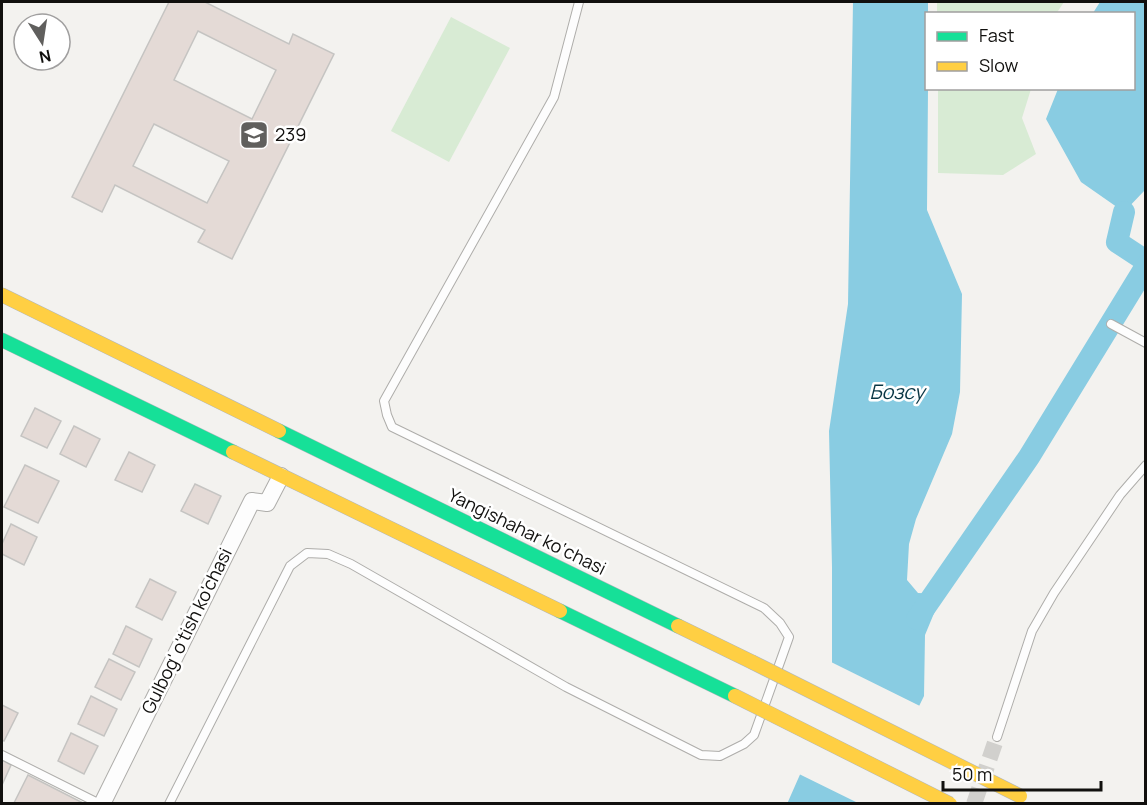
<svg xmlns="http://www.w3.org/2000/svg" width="1147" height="805" font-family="Manrope,sans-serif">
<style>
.green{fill:#d8ebd4}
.water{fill:#89cce2}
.pier{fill:#f3f2ef}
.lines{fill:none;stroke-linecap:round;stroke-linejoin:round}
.canal{stroke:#89cce2;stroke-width:22}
.building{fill:#e4dad6;stroke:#c5c4c2;stroke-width:1.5;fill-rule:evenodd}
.street-tunnel{stroke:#d1d0cd;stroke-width:16;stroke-dasharray:16 8;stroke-linecap:butt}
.lane-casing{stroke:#aeadaa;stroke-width:10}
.street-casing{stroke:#aeadaa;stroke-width:18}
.fast-casing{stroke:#b1b7bd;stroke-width:15}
.slow-casing{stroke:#b1b7bd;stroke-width:15}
.lane{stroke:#fdfdfd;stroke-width:8}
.street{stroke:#fdfdfd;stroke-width:16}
.fast{stroke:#16e098;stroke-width:14}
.slow{stroke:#ffcf43;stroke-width:14}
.slow-bridge-casing{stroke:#b1b7bd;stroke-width:15;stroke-linecap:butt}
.slow-bridge{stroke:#ffcf43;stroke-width:14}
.labels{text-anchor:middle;stroke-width:5;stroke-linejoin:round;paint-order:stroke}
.poi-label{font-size:18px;fill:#11100e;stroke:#fff;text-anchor:start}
.street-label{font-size:18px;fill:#11100e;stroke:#fff}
.water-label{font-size:20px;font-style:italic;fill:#093644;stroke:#fff}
</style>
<rect width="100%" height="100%" fill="#f3f2ef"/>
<g class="green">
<path d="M937 2H1064L1056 14 937 13Z"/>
<path d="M451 17 510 48 449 162 391 131Z"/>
<path d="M938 89H1031L1022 118 1036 154 1003 175 938 173Z"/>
</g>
<g class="water">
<path d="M853 2H928V13L926 14V88L928 89 927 210 962 294 960 392 952 434 916 519 909 544 907 580 918 593 942 594 925 635 924 696 897 751 880 803 787 804 832 702V567L829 431 848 304Z"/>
<path d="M1100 2H1145V190L1124 212 1081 182 1046 119 1058 89 1134 88V14L1093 13Z"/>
</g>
<path class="pier" d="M829 661 922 707 887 785 883 804 858 803 797 773 829 702Z"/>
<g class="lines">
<g class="canal">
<path d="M1124 212 1117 242 1146 261"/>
<path d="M917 619 1029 457 1146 266"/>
</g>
</g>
<g class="building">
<path d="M169 2H205L289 44 293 34 334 54 232 259 198 242 205 230 115 185 102 212 72 197ZM198 31 276 70 252 119 174 80ZM154 124 229 161 207 203 133 166Z"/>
<path d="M35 408 61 421 47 448 21 436Z"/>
<path d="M74 426 100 439 86 467 60 454Z"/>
<path d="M129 452 155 465 142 492 115 480Z"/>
<path d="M25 465 59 481 38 523 4 507Z"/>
<path d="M195 484 221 496 208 524 181 511Z"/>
<path d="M11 524 37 537 24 565 2 554V544Z"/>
<path d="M150 579 176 592 162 620 136 607Z"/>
<path d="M126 626 152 639 139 667 113 654Z"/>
<path d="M109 659 135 672 121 700 95 687Z"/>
<path d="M91 696 117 709 104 736 78 724Z"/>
<path d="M2 705 18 713 4 741 2 740Z"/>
<path d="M71 733 98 746 84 774 58 761Z"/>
<path d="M2 760 11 765 2 785Z"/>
<path d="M28 775 83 803V804L14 803Z"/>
</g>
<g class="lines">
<path class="street-tunnel" d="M974 804 997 737"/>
<g class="lane-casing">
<g id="lane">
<path d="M1111 324 1146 343"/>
<path d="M997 737 1032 631 1054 593 1120 495 1146 465"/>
<path d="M2 755 100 804"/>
<path d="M169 804 290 566 307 553 328 554 351 564 566 687 701 755 720 756 744 744 754 735 789 637 780 623 764 608 392 427 387 415 384 401 554 97 579 2"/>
</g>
</g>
<g class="street-casing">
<path id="street" d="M102 804 252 501 267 503 281 476"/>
</g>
<g class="fast-casing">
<g id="fast">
<path d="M2 340 233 452"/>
<path d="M279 431 678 626"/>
<path d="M560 611 735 696"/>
</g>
</g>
<g class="slow-casing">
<g id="slow">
<path d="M2 295 279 431"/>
<path d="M233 452 560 611"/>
<path d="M678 626 752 662"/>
</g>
</g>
<use href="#lane" class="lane"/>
<use href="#street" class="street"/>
<use href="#fast" class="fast"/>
<use href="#slow" class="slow"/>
<g class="slow-bridge-casing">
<g id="slow-bridge">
<path d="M752 662 1020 796"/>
<path d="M735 696 950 804"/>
</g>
</g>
<use href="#slow-bridge" class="slow-bridge"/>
</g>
<defs>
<g id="school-square" transform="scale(1.5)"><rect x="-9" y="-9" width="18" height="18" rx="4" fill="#605f5d" stroke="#fff"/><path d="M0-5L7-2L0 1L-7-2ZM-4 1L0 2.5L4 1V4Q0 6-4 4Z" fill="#fff"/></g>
</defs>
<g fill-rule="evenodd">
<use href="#school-square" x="254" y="135"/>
</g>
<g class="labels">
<g class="poi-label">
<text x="275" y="141">239</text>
</g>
<g class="street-label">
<text transform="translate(527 532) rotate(26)" y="6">Yangishahar ko‘chasi</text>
<text transform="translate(187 631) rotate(-64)" y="6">Gulbog' o'tish ko'chasi</text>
</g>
<g class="water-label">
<text x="897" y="399">Бозсу</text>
</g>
</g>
<rect width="1147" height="805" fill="none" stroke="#11100e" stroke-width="6"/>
<rect x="925" y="12" width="210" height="78" fill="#ffffff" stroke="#a09f9f" stroke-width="1.5"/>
<rect x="937" y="32" width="30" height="9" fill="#16e098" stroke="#a09f9f" stroke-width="1.5"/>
<text x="979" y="42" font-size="18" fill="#11100e">Fast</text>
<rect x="937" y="62" width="30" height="9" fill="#ffcf43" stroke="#a09f9f" stroke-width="1.5"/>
<text x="979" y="72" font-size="18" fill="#11100e">Slow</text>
<g transform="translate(42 42) rotate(168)"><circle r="28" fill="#ffffff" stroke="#a09f9f" stroke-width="1.5"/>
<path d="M0-4.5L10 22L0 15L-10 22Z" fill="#605f5d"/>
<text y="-9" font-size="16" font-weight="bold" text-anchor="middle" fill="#11100e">N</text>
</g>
<path d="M943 781v9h158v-9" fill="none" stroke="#11100e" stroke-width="3"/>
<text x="952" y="781" font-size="18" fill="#11100e" stroke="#ffffff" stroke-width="4.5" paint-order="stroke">50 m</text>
</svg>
